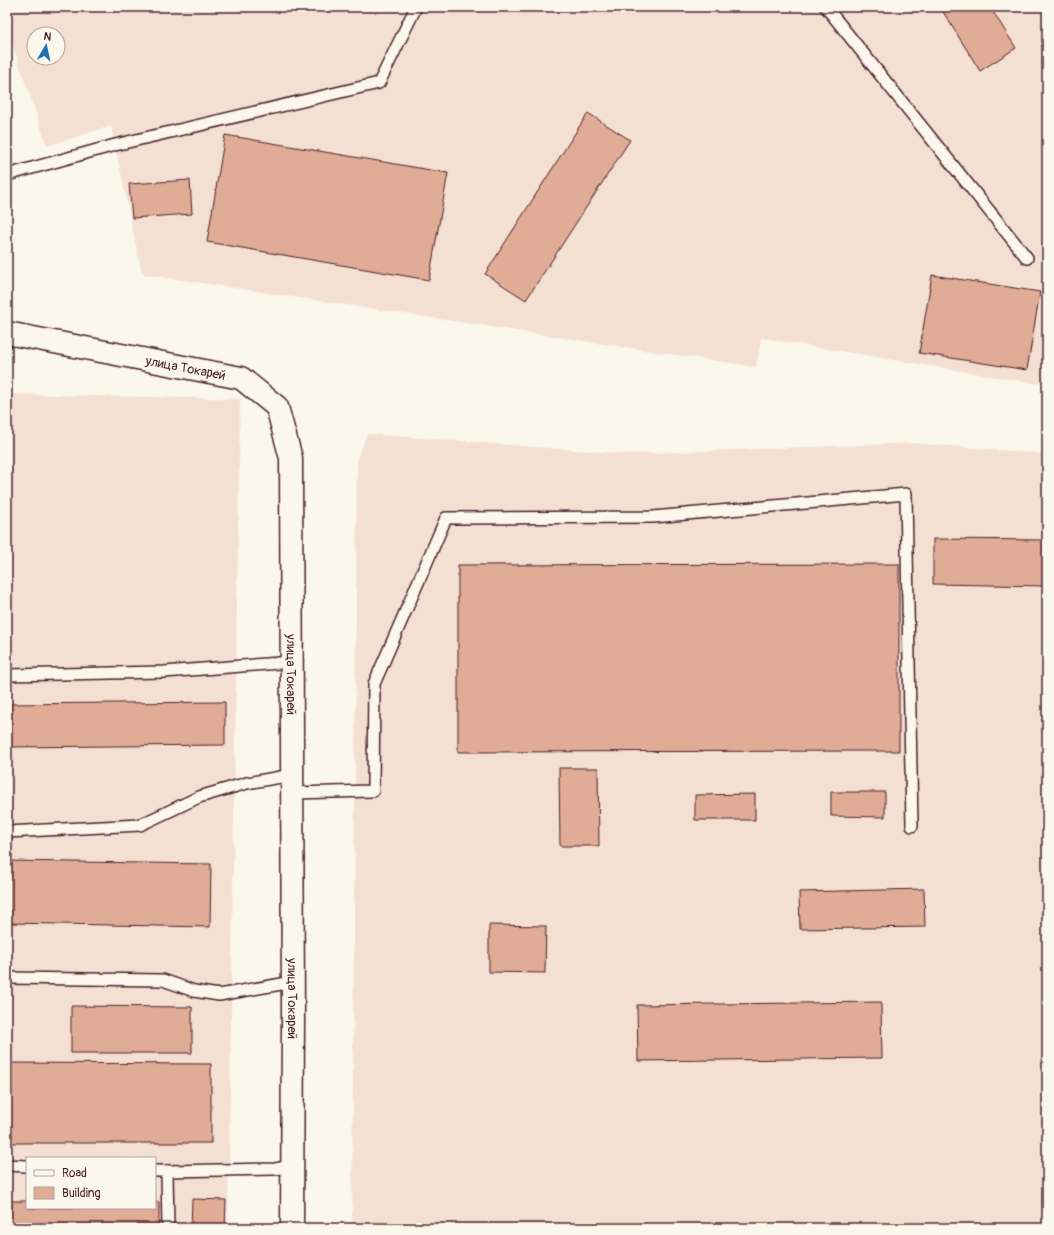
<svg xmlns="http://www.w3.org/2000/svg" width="1054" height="1235" font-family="Pangolin,sans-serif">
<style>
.built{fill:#f3e0d2;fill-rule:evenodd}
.building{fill:#e1ac95;stroke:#4a1f2b}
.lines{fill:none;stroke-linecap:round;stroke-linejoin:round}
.lane-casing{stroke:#4a1f2b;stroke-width:14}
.street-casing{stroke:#4a1f2b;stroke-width:25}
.lane{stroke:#fbf7ec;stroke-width:11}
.street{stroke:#fbf7ec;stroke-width:22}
.labels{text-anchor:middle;stroke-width:3;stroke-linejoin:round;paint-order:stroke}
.street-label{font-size:13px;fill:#4a1f2b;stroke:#fbf7ec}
</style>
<rect width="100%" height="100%" fill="#fbf7ec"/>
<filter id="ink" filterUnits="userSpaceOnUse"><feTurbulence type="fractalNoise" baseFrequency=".025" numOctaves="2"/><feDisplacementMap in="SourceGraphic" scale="8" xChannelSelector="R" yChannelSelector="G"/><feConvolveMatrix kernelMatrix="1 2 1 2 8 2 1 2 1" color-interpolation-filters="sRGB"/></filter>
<g filter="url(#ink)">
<g class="built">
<path d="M7 7H1047V383H1033L761 338 756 367 142 274 111 126 47 146 7 28ZM34 34H58V58H34Z"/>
<path d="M7 394 240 399 228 1228H7ZM27 1158H155V1208H27Z"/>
<path d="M367 434 629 454 911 443 1047 454V1228H352L357 459Z"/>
</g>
<g class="building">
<path d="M940 7H990L1016 48 980 71Z"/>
<path d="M588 113 630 140 526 300 485 274Z"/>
<path d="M225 135 448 173 429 280 207 242Z"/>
<path d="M190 180 192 214 132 218 129 184Z"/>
<path d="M932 275 1040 292 1027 370 919 353Z"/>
<path d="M933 539 1047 540V586L933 584Z"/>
<path d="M899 564V751L458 752V565Z"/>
<path d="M7 634 11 635 10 650H7Z"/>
<path d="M225 702V745L7 747V704Z"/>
<path d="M559 768H598L599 846H560Z"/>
<path d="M831 792H885V817L831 816Z"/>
<path d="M755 794V820H695V795Z"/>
<path d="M7 861 211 864 210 927 7 923Z"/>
<path d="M924 889 925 927 800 929 799 892Z"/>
<path d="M489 925 546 926 545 973 489 972Z"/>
<path d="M881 1002 882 1058 638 1061 637 1005Z"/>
<path d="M71 1006 192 1007V1053H71Z"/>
<path d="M7 1063 211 1064V1143H7Z"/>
<path d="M192 1199 226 1200 225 1228H191Z"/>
<path d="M7 1201H27V1208H155V1202H159V1228H7Z"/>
</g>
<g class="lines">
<g class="lane-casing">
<g id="lane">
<path d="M826 7 1027 258"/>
<path d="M7 175 115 145 379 83 416 7"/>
<path d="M7 675 164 672 292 662"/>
<path d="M292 793 373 791 374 684 446 518 653 517 906 494 912 826"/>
<path d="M7 832 140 825 199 797 247 783 292 775"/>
<path d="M7 978 163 980 194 991 219 995 293 982"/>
<path d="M7 1165 27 1166"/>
<path d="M155 1171H167"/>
<path d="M168 1228 167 1171 275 1169 292 1166"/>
</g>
</g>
<g class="street-casing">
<g id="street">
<path id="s1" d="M7 333 241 378 277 407 291 458 293 1018 292 1228"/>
</g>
</g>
<use href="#lane" class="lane"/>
<use href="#street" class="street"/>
</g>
</g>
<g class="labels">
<g class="street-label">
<text dy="5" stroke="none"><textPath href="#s1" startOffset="182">улица Токарей</textPath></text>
<text dy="5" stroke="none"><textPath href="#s1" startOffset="554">улица Токарей</textPath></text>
<text dy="5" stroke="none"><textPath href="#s1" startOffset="878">улица Токарей</textPath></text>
</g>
</g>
<rect width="1054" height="1235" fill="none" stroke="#fbf7ec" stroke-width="24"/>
<rect x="12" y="12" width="1030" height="1211" fill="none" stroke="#4a1f2b" stroke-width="1.5" filter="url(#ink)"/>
<rect x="26" y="1157" width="130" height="52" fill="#fbf7ec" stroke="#b4a19f"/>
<rect x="34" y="1170" width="20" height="6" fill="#fbf7ec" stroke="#b4a19f"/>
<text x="62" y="1177" font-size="12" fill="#4a1f2b">Road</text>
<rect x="34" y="1187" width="20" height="12" fill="#e1ac95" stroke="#b4a19f"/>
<text x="62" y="1197" font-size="12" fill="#4a1f2b">Building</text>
<g transform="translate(46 46) rotate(9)"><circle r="19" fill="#fbf7ec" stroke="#b4a19f"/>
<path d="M0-3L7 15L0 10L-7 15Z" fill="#1f6fb2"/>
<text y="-6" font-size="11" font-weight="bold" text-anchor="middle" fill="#4a1f2b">N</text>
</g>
</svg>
